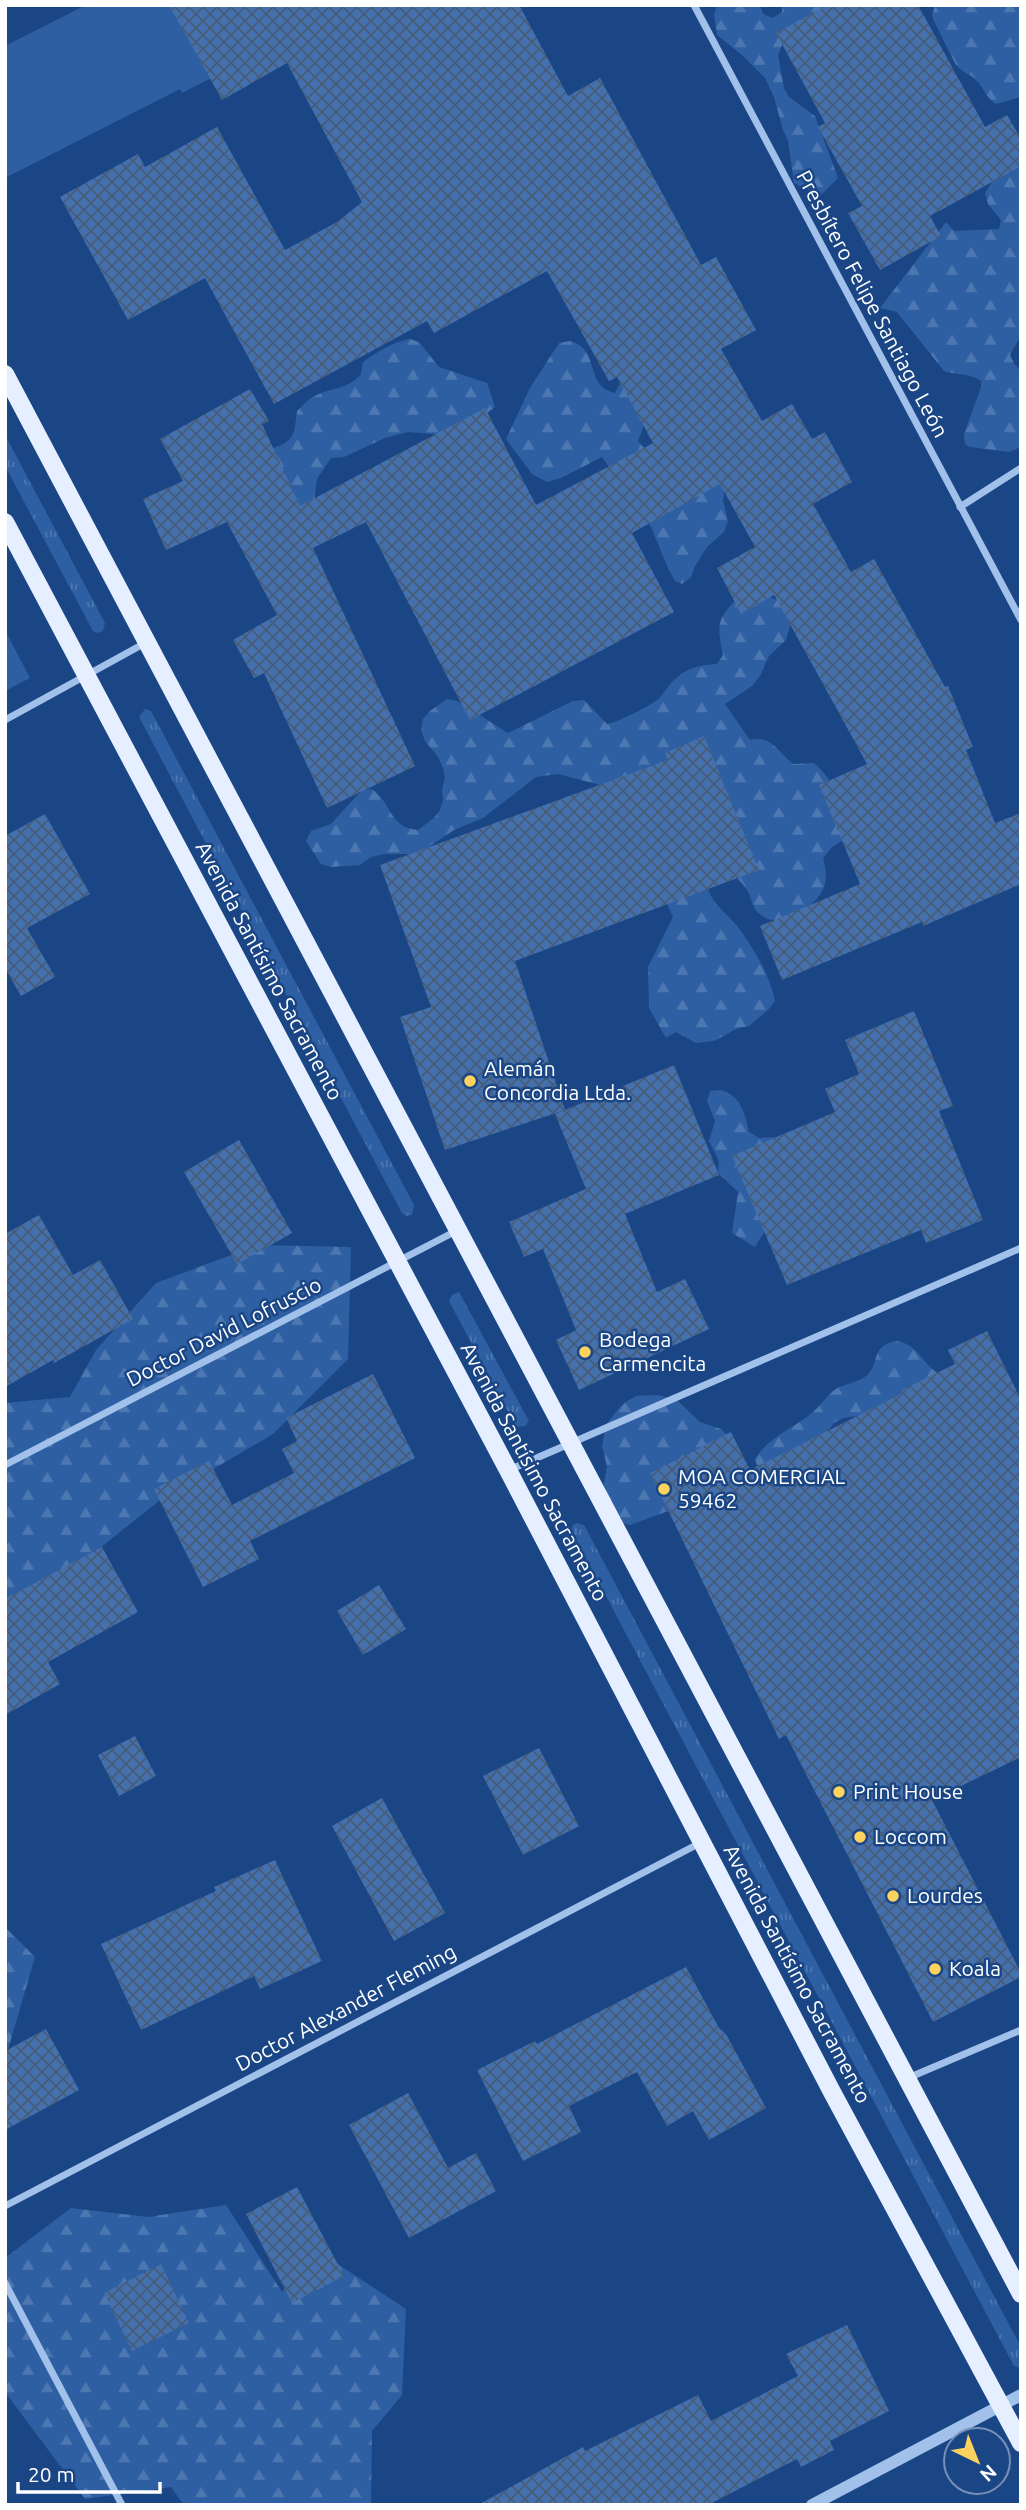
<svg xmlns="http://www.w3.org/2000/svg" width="1026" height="2510" font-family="Ubuntu,sans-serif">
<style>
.grass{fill:url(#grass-tufts)}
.forest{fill:url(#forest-firs)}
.pitch{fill:#2e5fa3}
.building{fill:url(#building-cross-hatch)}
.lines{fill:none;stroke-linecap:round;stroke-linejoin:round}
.minor{stroke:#a1c1eb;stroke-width:7}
.tertiary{stroke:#a1c1eb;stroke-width:12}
.primary{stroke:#e6efff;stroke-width:18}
.poi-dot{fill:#fdd35e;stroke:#1b4685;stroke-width:2.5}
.labels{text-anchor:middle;stroke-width:5;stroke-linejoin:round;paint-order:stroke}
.street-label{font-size:21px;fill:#fff;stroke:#1b4685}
.poi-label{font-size:21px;fill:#fff;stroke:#1b4685;text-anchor:start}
</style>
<defs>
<pattern id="grass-tufts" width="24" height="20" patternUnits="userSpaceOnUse" patternTransform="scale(1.75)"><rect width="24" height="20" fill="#2e5fa3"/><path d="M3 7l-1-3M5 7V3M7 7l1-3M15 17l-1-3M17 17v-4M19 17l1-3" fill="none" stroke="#4d77b1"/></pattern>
<pattern id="forest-firs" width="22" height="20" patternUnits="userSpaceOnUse" patternTransform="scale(1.75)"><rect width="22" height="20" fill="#2e5fa3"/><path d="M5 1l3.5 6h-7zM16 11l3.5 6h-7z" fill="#4d77b1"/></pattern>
<pattern id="building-cross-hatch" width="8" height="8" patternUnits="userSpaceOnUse" patternTransform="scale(1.75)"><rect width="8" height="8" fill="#4470ae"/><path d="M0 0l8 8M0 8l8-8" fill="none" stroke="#485c78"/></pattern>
</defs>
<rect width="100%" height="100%" fill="#1b4685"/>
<g class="grass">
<path d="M5 435 105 623 103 631 98 633 93 631 5 466Z"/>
<path d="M145 709 151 711 414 1205 412 1215 406 1216 402 1213 139 717Z"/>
<path d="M459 1292 529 1421 525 1426 516 1427 449 1301 452 1295Z"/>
<path d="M577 1523 584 1525 1021 2347 1020 2368 1014 2366 571 1530 573 1525Z"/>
</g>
<g class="forest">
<path d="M717 5H760L763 14 773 18 782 12V5H824V8L782 45 778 55 784 88 789 97 815 116 838 178 820 196 794 183 788 140 783 130 774 97 765 78 742 55 717 35 714 15Z"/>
<path d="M935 5H1021V97L996 104C984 96 984 87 975 79 970 74 962 72 957 66 955 64 933 19 932 16 932 15 935 6 935 5Z"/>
<path d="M1021 136V324L1020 337 1010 355 1015 365 1021 371V447L1009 452 970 447 965 444 964 434 981 387V381C972 373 955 375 944 371L897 312 880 308 946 222 954 231 999 229 1001 220 988 204 985 193Z"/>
<path d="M410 339 419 342 439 367 487 383 495 407 471 425 446 435 408 432 385 438 344 457 331 458 317 479 314 502 298 517 268 450C294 441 294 438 297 411 303 406 308 399 315 396 333 386 346 391 361 374L363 362C378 352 392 342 410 339Z"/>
<path d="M570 341C602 350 583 386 615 393L620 384 617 373 646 420 638 441 645 449 729 458 723 500 728 521 724 532 707 547 695 566 691 577 682 584 675 581 668 568 651 527 602 457 561 478 547 482 532 474 506 439 530 388 559 343Z"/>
<path d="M770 597 779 601 792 619 786 640 769 656 760 676 752 686 725 704 750 740C772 735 778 752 793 764L814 763C837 782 841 808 850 835L831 848 823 858C832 887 819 903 794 914 785 917 777 922 768 919 754 913 753 905 749 894 746 887 740 881 735 876L707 881C708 902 725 911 737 926 753 947 770 975 775 1001L768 1010 749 1026 738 1028 714 1041 696 1043 676 1032 666 1038 649 1008 648 967 673 917 616 789 558 774 536 777 483 818 454 830 424 850 410 854H384L371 857 360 865 331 867 321 864 306 841 311 831 331 824 362 790 372 789C393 804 388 827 418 830L434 818 440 810 443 799 442 789 445 778 443 768 438 757 425 741 421 730 423 719 430 711 447 699 457 701 508 733 573 701 584 700 607 724C616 723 650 706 657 700 662 696 664 692 668 687 681 670 696 665 717 664L723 655C717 626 716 619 738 598Z"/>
<path d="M721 1090C741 1096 745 1113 749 1132L759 1138 780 1137 773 1218 755 1247 732 1233 738 1192 718 1173 719 1161 709 1141 715 1121 707 1101 710 1091Z"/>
<path d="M258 1245 351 1247 348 1359 273 1434 159 1501 47 1590 5 1598V1403L70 1397 96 1350 156 1283Z"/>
<path d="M897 1341C920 1346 920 1362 938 1373L866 1415 843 1418 834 1423 827 1432 758 1469 755 1459C768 1437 795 1428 814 1411 821 1405 826 1397 833 1391 841 1384 854 1384 863 1378 882 1368 867 1346 897 1341Z"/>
<path d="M657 1395 677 1400 700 1422 721 1429 728 1436 671 1510 630 1525 619 1522 603 1488 607 1467 602 1446 606 1425 619 1408 627 1401 636 1396Z"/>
<path d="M5 1927 35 1957 5 2060Z"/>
<path d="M226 2205 282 2292 318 2251 406 2309 402 2395 372 2431 371 2505H184L171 2487 85 2499 5 2392V2258L71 2208 148 2217Z"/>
</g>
<g class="pitch">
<path d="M86 5H354L182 93 180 89 5 178V46Z"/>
<path d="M5 630 30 678 5 691Z"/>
</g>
<g class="building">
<path d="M169 5H519L568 96 600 78 701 265 716 257 756 330 721 349 762 421 792 404 812 439 825 432 852 482 813 504 851 572 874 559 945 687 948 686 973 747 966 750 995 823 1021 813V884L923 926 922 922 782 980 760 926 860 884 819 785 867 764 774 595 741 614 717 568 755 547 720 484 632 533 674 612 470 720 366 522 313 548 415 766 327 808 264 673 254 678 233 640 277 615 227 522 166 550 143 499 183 481 160 439 250 389 269 421 262 424 300 506 485 408 536 505 653 443 617 377 609 381 547 271 434 333 427 321 274 404 205 278 128 320 60 197 138 154 145 167 217 127 285 250 337 222 362 202 287 63 222 100Z"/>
<path d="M828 5H918L985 127 1007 115 1021 139V166L930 216 941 236 880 270 848 213 862 206 818 127 825 123 776 33Z"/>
<path d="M704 736 759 870 515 961 565 1110 445 1150 400 1017 431 1007 380 865 668 760 665 753Z"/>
<path d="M45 814 90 894 27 928 55 977 21 996 5 968V836Z"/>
<path d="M914 1011 953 1106 939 1111 983 1220 926 1243 921 1230 787 1285 732 1156 835 1112 825 1089 859 1074 845 1040Z"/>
<path d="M674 1065 719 1175 625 1214 657 1292 685 1279 709 1329 579 1390 556 1340 576 1330 543 1249 524 1257 509 1222 586 1189 555 1114Z"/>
<path d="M239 1140 292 1233 237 1264 184 1172Z"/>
<path d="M39 1215 73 1275 100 1260 133 1319 54 1363 53 1360 5 1387V1234Z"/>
<path d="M987 1331 1021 1400V1757L932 1800 1021 1973V1977L933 2022 786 1735 779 1739 650 1473 731 1432 750 1470 903 1393 902 1390 955 1364 948 1350Z"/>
<path d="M373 1374 415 1458 250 1541 259 1559 203 1587 154 1489 209 1461 232 1505 294 1473 282 1449 297 1441 286 1418Z"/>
<path d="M102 1547 138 1612 48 1662 60 1684 5 1715V1599Z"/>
<path d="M379 1585 406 1629 363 1655 337 1611Z"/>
<path d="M135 1736 156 1776 119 1796 98 1755Z"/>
<path d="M539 1748 579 1826 523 1855 483 1776Z"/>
<path d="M382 1798 445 1913 394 1941 332 1826Z"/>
<path d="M275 1860 322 1961 260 1989 254 1976 141 2030 101 1944 216 1891 214 1887Z"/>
<path d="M686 1967 719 2028 726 2034 766 2108 709 2140 693 2111 667 2126 637 2072 569 2106 581 2132 523 2161 477 2070 535 2041 537 2044Z"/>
<path d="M46 2029 79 2090 5 2130V2051Z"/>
<path d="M408 2093 448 2168 476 2153 496 2191 409 2238 349 2125Z"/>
<path d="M297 2187 344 2276 292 2303 246 2214Z"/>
<path d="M161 2264 189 2323 132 2351 104 2293Z"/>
<path d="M847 2325 889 2411 830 2441 834 2450 801 2467 797 2459 708 2505H478L583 2447 585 2451 698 2395 711 2421 798 2376 786 2354Z"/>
</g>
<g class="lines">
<g class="minor">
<path d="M694 5 1021 620"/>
<path d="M960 507 1021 468"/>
<path d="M5 720 147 642"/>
<path d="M5 1465 458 1230"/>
<path d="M509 1470 1021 1248"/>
<path d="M908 2078 1021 2030"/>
<path d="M5 2206 702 1842"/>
<path d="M5 2283 122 2505"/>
</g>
<path class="tertiary" d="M812 2505 1021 2395"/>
<g class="primary">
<path d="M5 374 1021 2294"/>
<path d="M5 522 508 1470 832 2092 1021 2443"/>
</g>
</g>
<g class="poi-dot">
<circle cx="470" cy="1081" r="7"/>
<circle cx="585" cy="1352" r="7"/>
<circle cx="664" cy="1489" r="7"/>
<circle cx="839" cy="1792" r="7"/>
<circle cx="860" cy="1837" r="7"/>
<circle cx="893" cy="1896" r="7"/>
<circle cx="935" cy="1969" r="7"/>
</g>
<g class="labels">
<g class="street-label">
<text transform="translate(872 304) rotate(62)" y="7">Presbítero Felipe Santiago León</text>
<text transform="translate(269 971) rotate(62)" y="7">Avenida Santísimo Sacramento</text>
<text transform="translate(224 1332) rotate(-27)" y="7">Doctor David Lofruscio</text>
<text transform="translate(534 1472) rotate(62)" y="7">Avenida Santísimo Sacramento</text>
<text transform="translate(797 1974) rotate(62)" y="7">Avenida Santísimo Sacramento</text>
<text transform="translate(346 2008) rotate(-28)" y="7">Doctor Alexander Fleming</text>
</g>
<g class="poi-label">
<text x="484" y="1076">Alemán<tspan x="484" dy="24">Concordia Ltda.</tspan></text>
<text x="599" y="1347">Bodega<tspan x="599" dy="24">Carmencita</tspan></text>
<text x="678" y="1484">MOA COMERCIAL<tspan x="678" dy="24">59462</tspan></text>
<text x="853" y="1799">Print House</text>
<text x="874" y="1844">Loccom</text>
<text x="907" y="1903">Lourdes</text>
<text x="949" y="1976">Koala</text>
</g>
</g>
<rect width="1026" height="2510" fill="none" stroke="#ffffff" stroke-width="14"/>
<g transform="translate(977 2461) rotate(137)"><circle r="33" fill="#1b4685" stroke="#7690b6" stroke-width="2"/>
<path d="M0-5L12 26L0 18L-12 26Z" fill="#fdd35e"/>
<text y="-10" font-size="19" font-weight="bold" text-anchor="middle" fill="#ffffff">N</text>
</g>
<path d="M18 2482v10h142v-10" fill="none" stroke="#ffffff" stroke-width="3.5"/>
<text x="28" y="2482" font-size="21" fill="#ffffff" stroke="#1b4685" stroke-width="5" paint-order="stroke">20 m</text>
</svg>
